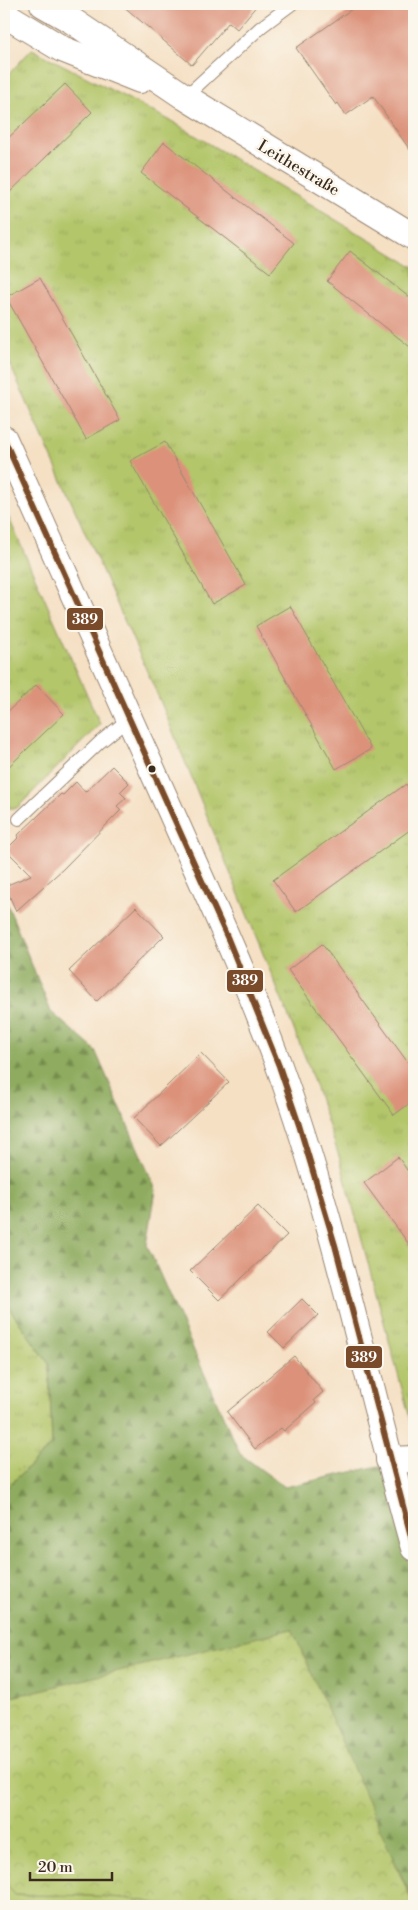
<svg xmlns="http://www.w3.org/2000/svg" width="418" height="1910" font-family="'Libre Bodoni',serif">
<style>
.grass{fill:url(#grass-tufts);stroke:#777844}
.forest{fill:url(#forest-firs);stroke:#646a3e}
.park{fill:url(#park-crowns);stroke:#777844}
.building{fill:#dc927a}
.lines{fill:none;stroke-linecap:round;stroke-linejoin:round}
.lane-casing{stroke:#988571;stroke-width:14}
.street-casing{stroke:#988571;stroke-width:28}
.lane{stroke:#fff;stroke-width:12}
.street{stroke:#fff;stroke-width:26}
.bus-1-casing{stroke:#fbf7ec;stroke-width:10}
.bus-1{stroke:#7a4b2a;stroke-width:6}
.bus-dot{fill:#3b2a1e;stroke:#fbf7ec;stroke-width:2}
.labels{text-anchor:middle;stroke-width:5;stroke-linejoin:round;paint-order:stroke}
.street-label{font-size:16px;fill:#3b2a1e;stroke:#fbf7ec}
.line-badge{stroke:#fbf7ec;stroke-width:2}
.badge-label{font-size:14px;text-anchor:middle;font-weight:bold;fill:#fff}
</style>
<defs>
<pattern id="grass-tufts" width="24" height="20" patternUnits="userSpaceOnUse" patternTransform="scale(1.25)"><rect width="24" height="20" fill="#b3c66a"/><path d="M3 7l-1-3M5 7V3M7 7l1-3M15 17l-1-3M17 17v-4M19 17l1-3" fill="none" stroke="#9baa5b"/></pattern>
<pattern id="forest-firs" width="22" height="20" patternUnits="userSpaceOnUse" patternTransform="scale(1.25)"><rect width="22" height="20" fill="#8eab5e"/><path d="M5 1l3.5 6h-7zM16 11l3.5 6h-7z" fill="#758b4d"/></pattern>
<pattern id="park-crowns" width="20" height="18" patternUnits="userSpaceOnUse" patternTransform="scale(1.25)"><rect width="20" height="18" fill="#b3c66a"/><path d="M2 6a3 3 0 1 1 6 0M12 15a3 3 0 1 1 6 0" fill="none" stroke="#9baa5b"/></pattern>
</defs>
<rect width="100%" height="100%" fill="#fbf7ec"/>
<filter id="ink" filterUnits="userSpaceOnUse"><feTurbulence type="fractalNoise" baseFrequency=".02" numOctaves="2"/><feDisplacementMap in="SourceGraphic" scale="10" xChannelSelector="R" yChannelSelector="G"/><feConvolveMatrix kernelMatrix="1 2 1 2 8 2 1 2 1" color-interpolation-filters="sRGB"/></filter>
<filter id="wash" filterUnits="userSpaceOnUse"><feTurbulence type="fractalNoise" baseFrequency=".0096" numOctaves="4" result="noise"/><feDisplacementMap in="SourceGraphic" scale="20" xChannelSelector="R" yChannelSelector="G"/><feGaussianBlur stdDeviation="1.12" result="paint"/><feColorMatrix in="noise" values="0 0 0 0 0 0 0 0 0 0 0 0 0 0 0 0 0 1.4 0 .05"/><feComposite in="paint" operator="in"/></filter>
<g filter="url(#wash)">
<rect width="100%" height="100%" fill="#f5e0c4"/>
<g class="grass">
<path d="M32 49 173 122 414 267V1426H412L340 1159 307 1062 162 705 4 351V79Z"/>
<path d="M4 507 100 724 17 808H4Z"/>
<path d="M4 1301 49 1364 52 1445 4 1490Z"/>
<path d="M4 1882 16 1895C66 1896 120 1893 168 1906H4Z"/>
</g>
<path class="forest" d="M4 896 51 1012 95 1050 156 1190 147 1245 240 1454 285 1487 383 1465 414 1584V1902L369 1809 292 1629 4 1699V1490L52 1445 49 1364 4 1301Z"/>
<path class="park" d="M292 1629 414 1906H168C119 1893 66 1896 15 1895L4 1881V1699Z"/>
<g id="blocks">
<g class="building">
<path d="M121 4H258L237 29 229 22 192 65Z"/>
<path d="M359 4H414V156L373 96 346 115 338 103 336 105 296 48Z"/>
<path d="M65 84 92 112 4 198V142Z"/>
<path d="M164 142 294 243 270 273 141 173Z"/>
<path d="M350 251 414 301V350L327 281Z"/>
<path d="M40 278 120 420 86 439 6 297Z"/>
<path d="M165 442 246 585 212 604 130 461Z"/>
<path d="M290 606 371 749 336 769 256 626Z"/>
<path d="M36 685 64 714 4 771V715Z"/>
<path d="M112 766 129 783 120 792 126 798 117 806 121 810 63 869 16 911 5 886 31 875 6 850 19 837 18 835 61 794 63 795 76 782 85 792Z"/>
<path d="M406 784 414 796V827L296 912 273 880Z"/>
<path d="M136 907 164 936 97 1001 69 971Z"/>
<path d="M322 944 414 1071V1100L394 1115 288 970Z"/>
<path d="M201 1053 229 1082 161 1146 134 1118Z"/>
<path d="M398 1157 414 1180V1251L364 1183Z"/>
<path d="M258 1206 287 1235 219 1300 190 1271Z"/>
<path d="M302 1299 318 1315 284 1348 268 1332Z"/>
<path d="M294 1356 323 1392 314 1400 316 1403 284 1431 281 1428 255 1449 227 1412Z"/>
</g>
</g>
</g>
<g filter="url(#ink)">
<use href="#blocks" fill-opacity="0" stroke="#988571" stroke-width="1"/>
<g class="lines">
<g class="lane-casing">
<g id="lane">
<path d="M185 97 261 27 292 4"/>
<path d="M19 819 100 742 129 719"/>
</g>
</g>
<g class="street-casing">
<g id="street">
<path d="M43 4 71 20 185 97 414 237"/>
<path d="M4 14 62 49 140 80"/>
<path d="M4 439C60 564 116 689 172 814 209 897 248 981 279 1066 336 1223 368 1388 414 1548"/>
<path d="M389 1460 414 1459"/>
</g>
</g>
<use href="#lane" class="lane"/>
<use href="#street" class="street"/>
<g class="bus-1-casing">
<path id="bus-1" d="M4 439 228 939 279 1066 299 1125 335 1245 414 1548"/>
</g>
<use href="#bus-1" class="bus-1"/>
</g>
</g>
<circle class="bus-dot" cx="152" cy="769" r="4.5"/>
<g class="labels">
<g class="street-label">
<text transform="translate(299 167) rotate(31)" y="6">Leithestraße</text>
</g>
</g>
<g class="line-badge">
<rect x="66" y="607" width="38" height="24" rx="5" fill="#7a4b2a"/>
<rect x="226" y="969" width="38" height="24" rx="5" fill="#7a4b2a"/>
<rect x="345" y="1345" width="38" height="24" rx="5" fill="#7a4b2a"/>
</g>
<g class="badge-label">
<text x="85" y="624">389</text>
<text x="245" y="985">389</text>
<text x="364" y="1362">389</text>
</g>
<rect width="418" height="1910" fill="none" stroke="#fbf7ec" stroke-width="20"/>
<path d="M30 1872v8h82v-8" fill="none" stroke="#3b2a1e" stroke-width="2.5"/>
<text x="38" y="1872" font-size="15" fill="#3b2a1e" stroke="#fbf7ec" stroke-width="4" paint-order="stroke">20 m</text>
</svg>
